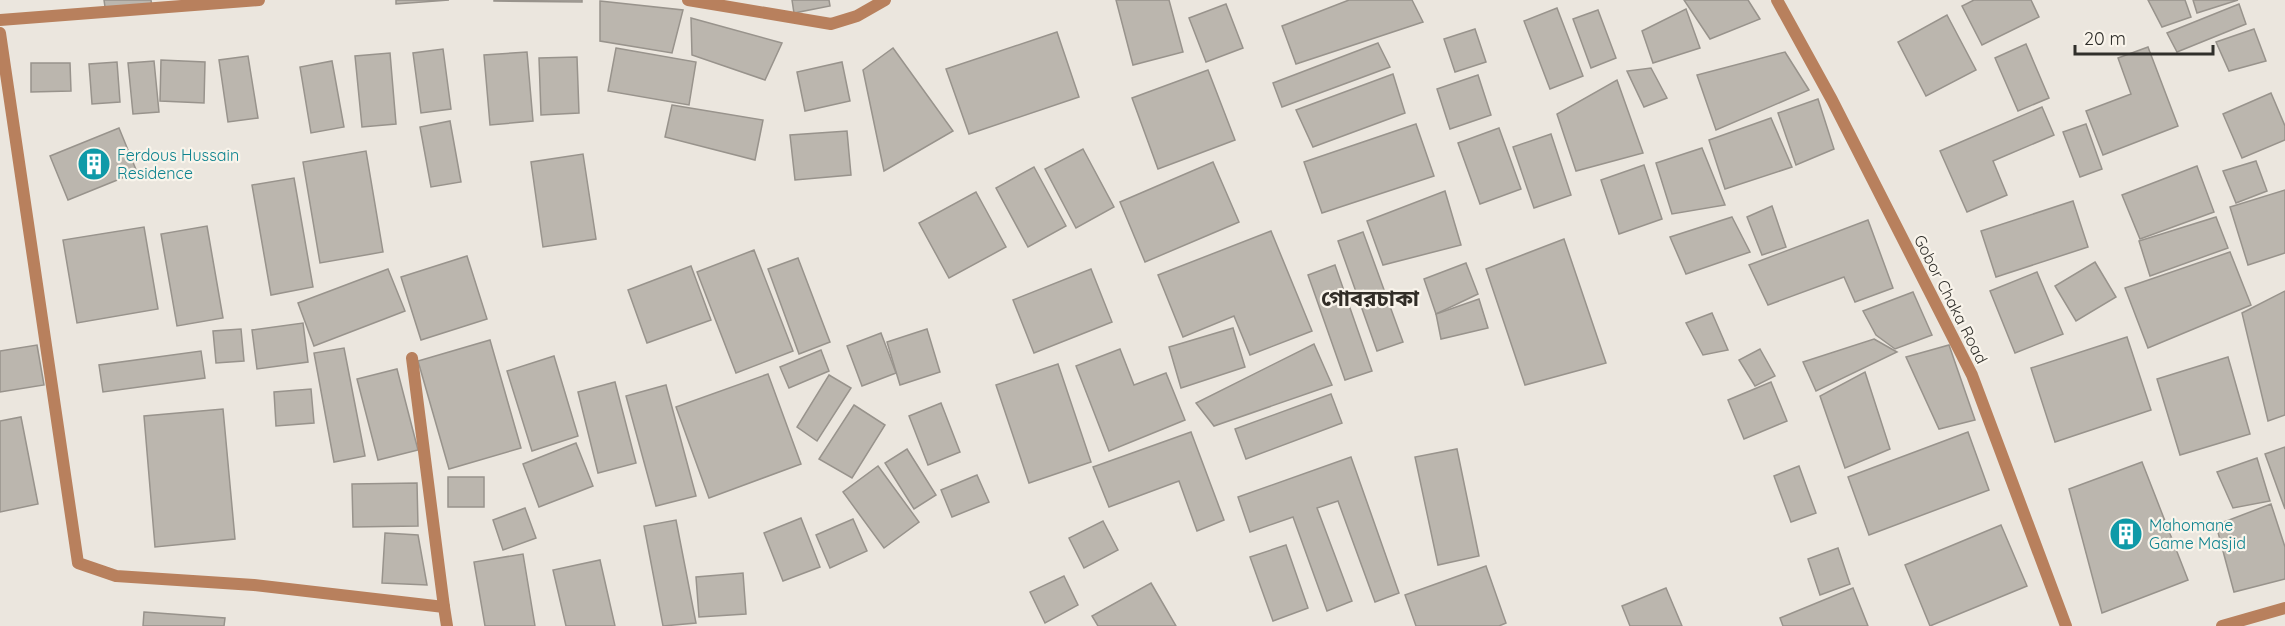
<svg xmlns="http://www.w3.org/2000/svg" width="2285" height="626" font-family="Quicksand,'Noto Sans Bengali',sans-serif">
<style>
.building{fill:#bbb6ae;stroke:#98938c;stroke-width:1.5}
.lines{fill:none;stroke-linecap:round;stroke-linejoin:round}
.lane{stroke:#b8805d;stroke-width:12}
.street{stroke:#b8805d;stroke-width:12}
.labels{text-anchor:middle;stroke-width:4.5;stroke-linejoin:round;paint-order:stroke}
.culture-label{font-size:16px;fill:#0d838f;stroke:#f9f4eb;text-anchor:start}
.street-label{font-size:16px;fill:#302f2b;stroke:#f9f4eb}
.district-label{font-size:22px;font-weight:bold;fill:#312d27;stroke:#f9f4eb}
</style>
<rect width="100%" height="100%" fill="#ebe6de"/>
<g class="building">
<path d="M104 0H151L152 8 106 14Z"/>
<path d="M396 0H449L396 4Z"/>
<path d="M494 0H582V2L494 1Z"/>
<path d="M792 0H829L830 6 794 13Z"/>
<path d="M1116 0H1169L1183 52 1133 65Z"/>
<path d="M1349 0H1412L1423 22 1296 64 1282 26Z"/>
<path d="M1684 0H1748L1760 19 1710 39Z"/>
<path d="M1974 0H2031L2039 17 1982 45 1962 6Z"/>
<path d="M2148 0H2185L2191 17 2162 27Z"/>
<path d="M2193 0H2238L2197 13Z"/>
<path d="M600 1 683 10 672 53 600 41Z"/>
<path d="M1226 4 1243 48 1206 62 1189 18Z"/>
<path d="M2239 4 2246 24 2177 52 2167 33Z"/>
<path d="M1557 8 1583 76 1550 89 1524 21Z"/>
<path d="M1686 9 1700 48 1653 63 1642 31Z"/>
<path d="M1598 10 1616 58 1591 68 1573 19Z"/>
<path d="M1947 15 1976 70 1926 96 1898 42Z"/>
<path d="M691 18 782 43 765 80 692 55Z"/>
<path d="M1475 29 1486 62 1455 72 1444 39Z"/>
<path d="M2254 29 2266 61 2229 71 2216 42Z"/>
<path d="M1057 32 1079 97 969 134 946 69Z"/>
<path d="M1378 43 1390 67 1282 107 1273 83Z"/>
<path d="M2026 44 2049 98 2018 111 1995 58Z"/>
<path d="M2148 47 2178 126 2103 155 2086 111 2131 94 2118 58Z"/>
<path d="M616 48 696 62 689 105 608 91Z"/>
<path d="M893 48 953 131 884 171 863 70Z"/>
<path d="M443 49 451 109 421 113 413 53Z"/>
<path d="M527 52 533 121 490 125 484 55Z"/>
<path d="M1785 52 1809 90 1716 130 1697 75Z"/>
<path d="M390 53 396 124 362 127 355 56Z"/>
<path d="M248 56 258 118 228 122 219 60Z"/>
<path d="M577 57 579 113 541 115 539 58Z"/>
<path d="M161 60 205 62 204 103 160 101Z"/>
<path d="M154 61 159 112 133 114 128 63Z"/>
<path d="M332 61 344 127 311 133 300 67Z"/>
<path d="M117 62 120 102 92 104 89 64Z"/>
<path d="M842 62 850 101 805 111 797 72Z"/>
<path d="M31 63H70L71 91 31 92Z"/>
<path d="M1651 68 1667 98 1644 107 1627 71Z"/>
<path d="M1208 70 1235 140 1158 169 1132 98Z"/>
<path d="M1393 74 1405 113 1313 147 1296 110Z"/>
<path d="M1478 75 1491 115 1450 129 1437 89Z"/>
<path d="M1617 80 1643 153 1576 171 1557 114Z"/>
<path d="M2271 93 2285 126V140L2242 158 2223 114Z"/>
<path d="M1818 99 1834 149 1796 165 1778 113Z"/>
<path d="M672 105 763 120 755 160 665 137Z"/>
<path d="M2042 107 2054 135 1993 161 2007 195 1967 212 1940 151Z"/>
<path d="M1771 118 1792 167 1725 189 1709 140Z"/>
<path d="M450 121 461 182 431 187 420 127Z"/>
<path d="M1416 124 1434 176 1322 213 1304 162Z"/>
<path d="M2086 124 2102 169 2080 177 2063 132Z"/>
<path d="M119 128 137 172 68 200 50 156Z"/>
<path d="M1499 128 1521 189 1480 204 1458 143Z"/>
<path d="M847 131 851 175 795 180 790 135Z"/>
<path d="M1551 134 1571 195 1534 208 1513 147Z"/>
<path d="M1702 148 1725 205 1672 214 1656 163Z"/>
<path d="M1083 149 1114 207 1076 228 1045 169Z"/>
<path d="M366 151 383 252 320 263 303 162Z"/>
<path d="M583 154 596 239 543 247 531 162Z"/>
<path d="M2256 161 2267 191 2236 203 2223 171Z"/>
<path d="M1213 162 1239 222 1145 262 1120 202Z"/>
<path d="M1644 165 1662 219 1619 234 1601 180Z"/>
<path d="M2197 166 2214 212 2140 239 2122 195Z"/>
<path d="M1034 167 1066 226 1028 247 996 188Z"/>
<path d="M294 178 313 287 271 295 252 185Z"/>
<path d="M2285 190V253L2248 265 2230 207Z"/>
<path d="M1445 191 1461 245 1383 265 1367 221Z"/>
<path d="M976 192 1006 247 949 278 919 223Z"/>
<path d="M2073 201 2088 247 1996 277 1981 231Z"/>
<path d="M1772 206 1786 247 1762 255 1747 217Z"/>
<path d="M1732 217 1750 252 1686 274 1670 237Z"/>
<path d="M2216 217 2228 248 2150 276 2139 241Z"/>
<path d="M1868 220 1893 288 1855 302 1844 277 1768 305 1749 265Z"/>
<path d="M207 226 223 318 177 326 161 234Z"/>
<path d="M144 227 158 309 77 323 63 240Z"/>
<path d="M1271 231 1312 331 1250 355 1234 316 1183 337 1158 275Z"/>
<path d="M1363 232 1403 342 1377 351 1338 241Z"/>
<path d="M1564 239 1606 363 1525 385 1486 269Z"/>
<path d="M754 250 793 351 736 373 697 272Z"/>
<path d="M2230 252 2251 305 2148 348 2125 288Z"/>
<path d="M467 256 487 319 421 340 401 277Z"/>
<path d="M798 258 830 342 799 354 768 269Z"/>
<path d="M2095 262 2116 297 2076 321 2055 286Z"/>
<path d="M1466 263 1478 294 1436 314 1424 279Z"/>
<path d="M1335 265 1372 371 1345 380 1308 275Z"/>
<path d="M691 266 711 320 647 343 628 290Z"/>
<path d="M388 269 405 311 314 346 298 303Z"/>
<path d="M1091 269 1112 322 1034 353 1013 300Z"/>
<path d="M2037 272 2063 334 2015 353 1990 291Z"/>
<path d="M2285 291V415L2268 421 2242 313Z"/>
<path d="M1913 292 1932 335 1895 349 1876 335 1863 311Z"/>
<path d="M1479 299 1488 328 1441 339 1436 314Z"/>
<path d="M1712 313 1728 350 1703 355 1686 323Z"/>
<path d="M303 323 308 362 257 369 252 330Z"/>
<path d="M1233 328 1245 367 1181 388 1169 347Z"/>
<path d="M241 329 244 361 216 363 213 331Z"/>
<path d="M927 329 940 372 900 385 887 342Z"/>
<path d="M881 333 896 373 862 386 847 346Z"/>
<path d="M2127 337 2151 410 2055 442 2031 368Z"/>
<path d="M1874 339 1897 352 1816 391 1803 362Z"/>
<path d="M490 340 521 448 449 469 418 361Z"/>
<path d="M1314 344 1332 385 1214 426 1196 403Z"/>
<path d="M37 345 44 385 0 392V351Z"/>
<path d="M1949 345 1975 420 1939 429 1906 357Z"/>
<path d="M344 348 365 456 334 462 314 353Z"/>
<path d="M1120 349 1134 385 1166 373 1185 420 1109 451 1076 366Z"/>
<path d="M1760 349 1775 376 1755 386 1739 360Z"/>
<path d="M821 350 829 371 789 388 780 367Z"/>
<path d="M201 351 205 378 103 392 99 365Z"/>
<path d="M554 356 578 436 532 451 507 371Z"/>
<path d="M2228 357 2250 434 2180 455 2157 379Z"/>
<path d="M1058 364 1091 462 1029 483 996 385Z"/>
<path d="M397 369 418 450 378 460 357 379Z"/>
<path d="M1865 372 1890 449 1845 468 1820 396Z"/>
<path d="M768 374 801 464 709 498 676 407Z"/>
<path d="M829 375 851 388 817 441 797 427Z"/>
<path d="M615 382 636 463 598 473 578 392Z"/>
<path d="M1771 382 1787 421 1744 439 1728 400Z"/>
<path d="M666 385 696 496 656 506 626 396Z"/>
<path d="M311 389 314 423 276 426 274 392Z"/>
<path d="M1331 394 1342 423 1246 459 1235 429Z"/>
<path d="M941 403 960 452 928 465 909 416Z"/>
<path d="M854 405 885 425 852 478 819 459Z"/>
<path d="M223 409 235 539 155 547 144 416Z"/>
<path d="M21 417 38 504 0 512V421Z"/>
<path d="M1191 432 1224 520 1197 531 1179 481 1109 507 1093 467Z"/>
<path d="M1968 432 1989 490 1869 535 1848 477Z"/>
<path d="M576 443 593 486 539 507 523 464Z"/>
<path d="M2285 447V509L2265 454Z"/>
<path d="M907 449 936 495 914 509 885 463Z"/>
<path d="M1457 449 1479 556 1438 565 1415 457Z"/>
<path d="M1351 457 1399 593 1375 602 1338 501 1317 508 1352 601 1327 611 1293 517 1250 532 1238 497Z"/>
<path d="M2257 458 2270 501 2233 508 2217 472Z"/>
<path d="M2142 462 2188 580 2102 613 2069 489Z"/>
<path d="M878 466 919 522 884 548 843 492Z"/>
<path d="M1799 466 1816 513 1791 522 1774 476Z"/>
<path d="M977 475 989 502 952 517 941 490Z"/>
<rect x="448" y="477" width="36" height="30"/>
<path d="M417 483 418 526 353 527 352 484Z"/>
<path d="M2271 504 2285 547V579L2234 592 2216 525Z"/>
<path d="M525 508 536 538 503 550 493 520Z"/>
<path d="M801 518 820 567 783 581 764 533Z"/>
<path d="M853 519 867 551 830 568 816 535Z"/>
<path d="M676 520 696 623 663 626 644 526Z"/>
<path d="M1103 521 1118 550 1084 568 1069 538Z"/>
<path d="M2001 525 2027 586 1930 626 1905 565Z"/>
<path d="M385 533 418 535 427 585 382 583Z"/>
<path d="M1286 545 1308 608 1273 621 1250 557Z"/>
<path d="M1838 548 1850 584 1820 595 1808 559Z"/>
<path d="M523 554 535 626H485L474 562Z"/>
<path d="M600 560 615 626H566L553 570Z"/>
<path d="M1486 566 1506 623 1499 626H1416L1405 595Z"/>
<path d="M743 573 746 614 699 617 696 577Z"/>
<path d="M1064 576 1078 605 1045 623 1030 592Z"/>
<path d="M1151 583 1176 626H1098L1092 616Z"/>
<path d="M1666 588 1682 626H1630L1622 606Z"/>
<path d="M1853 588 1868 626H1783L1780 618Z"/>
<path d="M144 612 225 618 224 626H143Z"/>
</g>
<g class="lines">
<path class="lane" d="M412 358 444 607"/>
<g class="street">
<path d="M688 0 831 24 857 16 885 0"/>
<path d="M1777 0 1832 100 1972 375 2066 626"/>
<path d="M0 20 259 0"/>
<path d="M0 33 78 563 116 576 254 585 444 607 447 626"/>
<path d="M2222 626 2285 608"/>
</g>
</g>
<defs>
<g id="building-disc" transform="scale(1.725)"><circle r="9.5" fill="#0f9aa8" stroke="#f9f4eb"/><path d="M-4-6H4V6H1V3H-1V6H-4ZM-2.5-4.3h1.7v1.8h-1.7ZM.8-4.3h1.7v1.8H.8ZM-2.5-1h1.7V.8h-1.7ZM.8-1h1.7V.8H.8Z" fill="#fff"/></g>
</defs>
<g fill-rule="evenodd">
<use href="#building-disc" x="94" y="164"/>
<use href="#building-disc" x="2126" y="534"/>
</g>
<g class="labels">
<g class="culture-label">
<text x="117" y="161">Ferdous Hussain<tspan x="117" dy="18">Residence</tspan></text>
<text x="2149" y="531">Mahomane<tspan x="2149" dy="18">Game Masjid</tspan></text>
</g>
<g class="street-label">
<text transform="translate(1951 299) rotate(63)" y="6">Gobor Chaka Road</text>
</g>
<g class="district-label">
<text x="1370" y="306">গোবরচাকা</text>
</g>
</g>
<path d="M2075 45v9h138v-9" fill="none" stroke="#302f2b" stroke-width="3"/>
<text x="2084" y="45" font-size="18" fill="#302f2b" stroke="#f9f4eb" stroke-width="4.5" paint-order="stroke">20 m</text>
</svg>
